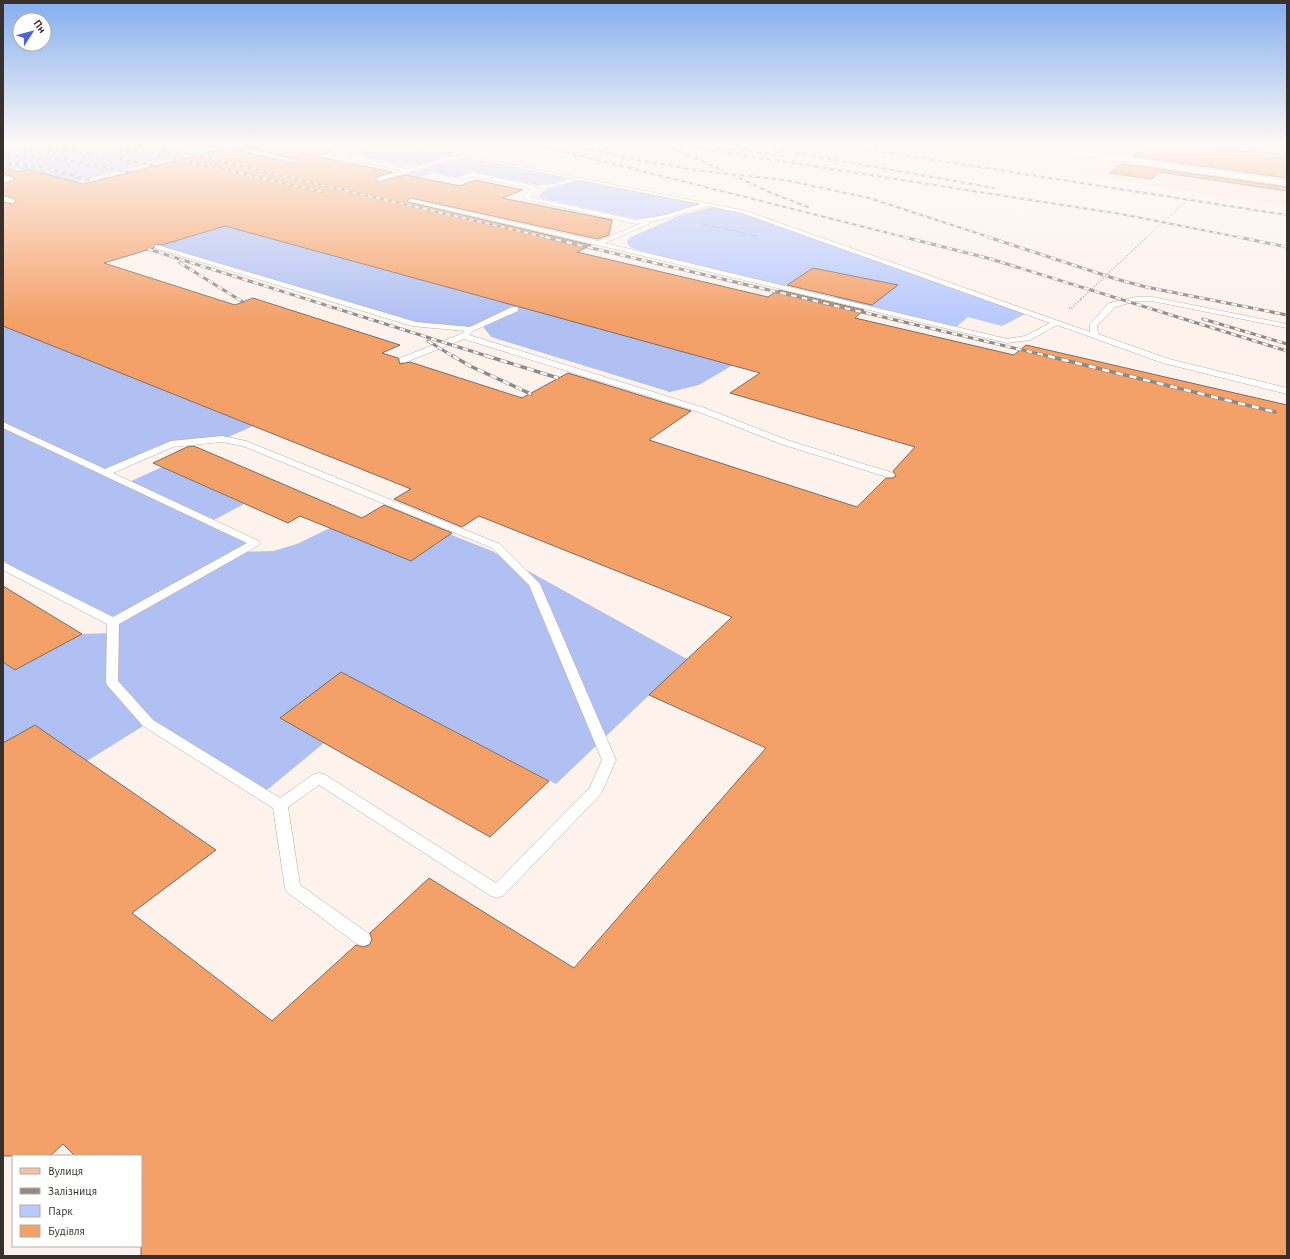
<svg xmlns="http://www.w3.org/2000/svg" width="1290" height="1259" font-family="'Alegreya Sans',sans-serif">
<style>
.built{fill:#fbe7db}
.green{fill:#b8c9fe}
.forest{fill:#b0c0f3}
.building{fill:#f4a069;stroke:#7c6c63;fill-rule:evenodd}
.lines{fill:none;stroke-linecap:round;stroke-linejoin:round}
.service-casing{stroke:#bcaba1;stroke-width:1}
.minor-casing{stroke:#bcaba1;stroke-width:1}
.primary-casing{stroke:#d3d1d1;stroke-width:1}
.path-far1{stroke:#9f9590;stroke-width:1;stroke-dasharray:1 1.5;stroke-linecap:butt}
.path{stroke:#9f9590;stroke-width:1.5;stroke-dasharray:1 2;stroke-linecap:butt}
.service{fill:#fff;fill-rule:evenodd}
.minor{fill:#fff;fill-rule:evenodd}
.primary{fill:#f3c2a3;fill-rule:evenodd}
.rail-far2-casing{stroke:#928984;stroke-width:2}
.rail-far1-casing{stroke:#928984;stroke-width:3}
.rail-casing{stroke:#928984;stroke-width:3.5}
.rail-far2{stroke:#fff;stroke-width:1.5;stroke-dasharray:4;stroke-linecap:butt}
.rail-far1{stroke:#fff;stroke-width:2;stroke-dasharray:5.5;stroke-linecap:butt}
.rail{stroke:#fff;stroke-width:2.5;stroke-dasharray:7;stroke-linecap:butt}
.path-bridge-far1{stroke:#9f9590;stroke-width:1;stroke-dasharray:1 1.5;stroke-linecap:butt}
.path-bridge{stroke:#9f9590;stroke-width:1.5;stroke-dasharray:1 2;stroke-linecap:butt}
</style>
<rect width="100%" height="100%" fill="#fdf2ec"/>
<path class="built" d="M885 145H1034L1170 164 1197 145H1263L1287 148V206Z"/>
<g class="green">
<path d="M29 145H255L313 156 290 163 384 177 353 186 333 187 192 153 3 200V150Z"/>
<path d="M346 145H427L464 155C457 156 450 157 442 159 426 163 413 168 396 166L399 165 348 153 362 149Z"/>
<path d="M471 156 575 177 554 184 538 185 472 173 456 178 434 173 410 181 396 178 444 162Z"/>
<path d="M580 180 701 204 664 216 636 219 540 198 539 195 546 189 552 187Z"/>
<path d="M716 206 744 212 1029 312 1002 326 968 317 955 328 834 299 844 292 879 299 897 285 813 268 784 286 642 252 630 247 627 243 628 240 631 237 679 216Z"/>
</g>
<g class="forest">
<path d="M225 226 733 365 699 385 670 392 491 337 484 328V324L471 329 415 324 157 247Z"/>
<path d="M3 326 253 426 224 439 189 441 105 473 127 483 162 467 244 504 210 522 255 543 240 552 273 551 297 544 330 528 411 561 444 539 381 507 492 551 687 659 556 784 341 672 281 718 324 743 262 794 148 723 87 761 35 725 3 743V662L15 670 82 634 112 633 113 622 3 561Z"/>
</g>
<g class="building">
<path d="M238 145H317L320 147 331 149V151L313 156 392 172 376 177V180L378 182 405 175 460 186 475 180 523 190 502 198 612 220 609 235 598 239 411 198 407 201 408 202 591 245 577 252 768 297 779 290 864 310 855 318 1014 355 1026 345 1287 405V1256H141V1156H75L63 1144 50 1156H3V743L35 725 216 850 132 913 272 1021 356 945 363 947 369 945 372 940 370 933 429 878 574 968 766 748 649 695 732 617 479 516 462 527 394 499 411 489 3 326V202L12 204 16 201 15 199 3 195V184L15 179 13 177 3 174V168L18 172 27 169 83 184 227 148 293 163 297 160 296 159ZM225 226 760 373 730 393 915 447 893 471 896 476 893 478H886L857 507 649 440 691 411 568 373 522 398 410 362 400 364 398 358 382 353 400 345 253 298 235 305 104 263 154 248 156 244 162 245Z"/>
<path d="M1147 145H1193L1247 152 1249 150 1287 155V178L1132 156Z"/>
<path d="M1122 164 1287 187V191L1159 172 1152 179 1109 173Z"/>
<path d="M813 268 898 285 872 305 787 285Z"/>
<path d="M194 446 362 518 384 505 452 533 411 561 300 516 288 523 153 463 187 447Z"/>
<path d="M3 586 82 634 15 670 3 662Z"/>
<path d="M341 672 549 781 490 837 280 718Z"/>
</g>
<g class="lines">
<g class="service-casing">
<g id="service">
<path d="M12 145H20L3 149V147Z"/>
<path d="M222 145H230L296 160 293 162Z"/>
<path d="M318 145 355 148 373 145H381L355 152 320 146Z"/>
<path d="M423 145H430L462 152 464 155 746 211 1090 332V324L1109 303 1136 297H1152L1287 324V328L1152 301H1136L1115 307 1097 326 1098 334 1169 359 1287 388V394L1163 363 1057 325 1030 340 1007 343 618 250 408 201 411 199 598 241 642 223 636 224 524 199V197L531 189 472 176 459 180 456 178 472 172 535 186 538 188 530 197 636 220 665 215 701 204 467 158 448 160 379 181 377 180V178L402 171 330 154 333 152 408 169 445 158 461 155ZM708 206 742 213 1050 323 1025 336 1007 339 605 243 649 224V222L668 218Z"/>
<path d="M3 175 13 178 14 179 3 183V179H4H3Z"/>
<path d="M3 196 14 200 15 201 12 203 3 200Z"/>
<path d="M157 245 416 322 470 327 512 307H518V311L473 331 469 335 705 408 787 440 893 473 895 475 893 477H887L781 444 699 412 464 339 406 362H400V358L461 334 465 331 412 326 155 248V246Z"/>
<path d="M3 422 105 469 171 441 222 436 246 441 500 544 540 584 616 760 601 794 503 896 497 898 491 896 319 785 288 807 300 885 369 934 371 939 369 944 363 946 357 944 287 892 285 888 273 808 143 726 107 685 106 682 107 624 3 570V563L7 564 113 617 247 543 3 428ZM222 442 243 446 492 548 529 585 602 760 590 787 496 883 324 774 319 773 314 774 280 798 153 720 118 681 119 624 259 545 260 543 259 541 113 473 173 447Z"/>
</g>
</g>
<g class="minor-casing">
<path id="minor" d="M1020 145H1042L1287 180V186L1025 148Z"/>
</g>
<g class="primary-casing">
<path id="primary" d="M1276 145H1287V149L1278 147Z"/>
</g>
<path class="path-far1" d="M702 224 758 236"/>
<path class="path" d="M1069 308 1071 309 1081 299"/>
<use href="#service" class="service"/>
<use href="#minor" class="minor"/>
<use href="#primary" class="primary"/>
<g class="rail-far2-casing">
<g id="rail-far2">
<path d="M82 145 123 148 155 154 323 192"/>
<path d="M142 145 168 149 549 238"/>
<path d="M538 145 908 238"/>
<path d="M571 145 631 159 702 171 785 180 869 198 992 238"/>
<path d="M660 145 679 151 722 170"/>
<path d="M676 145 1121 214 1243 238"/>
<path d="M733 145 758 149"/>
<path d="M752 145 994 188"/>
<path d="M822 145 844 148"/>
<path d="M839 145 1287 215"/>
<path d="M713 146 782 156"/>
<path d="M3 148 58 150 98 154 154 166"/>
<path d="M3 155 67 160 129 172"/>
<path d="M3 163 47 168 93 181"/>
<path d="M735 176 769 192 808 207"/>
</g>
</g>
<g class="rail-far1-casing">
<g id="rail-far1">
<path d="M545 237 1052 357"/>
<path d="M904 237 991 259 1287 351"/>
<path d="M988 237 1116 279 1146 287 1287 315"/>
<path d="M1238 237 1287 247"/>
<path d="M148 249 490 357"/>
<path d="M180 263 243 302"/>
<path d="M1203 319 1287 344"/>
<path d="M428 341 454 357"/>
</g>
</g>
<g class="rail-casing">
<g id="rail">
<path d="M453 356 470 366 531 394"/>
<path d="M487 356 558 378"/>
<path d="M1048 356 1275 412"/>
</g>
</g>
<use href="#rail-far2" class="rail-far2"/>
<use href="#rail-far1" class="rail-far1"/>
<use href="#rail" class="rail"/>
<path class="path-bridge-far1" d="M1146 238 1196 192"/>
<path class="path-bridge" d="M1081 299 1147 237"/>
</g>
<linearGradient id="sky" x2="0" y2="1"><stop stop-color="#83aeee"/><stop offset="0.45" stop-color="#fef9f6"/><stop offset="1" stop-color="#fef9f6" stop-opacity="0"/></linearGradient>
<rect width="1290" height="321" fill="url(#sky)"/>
<rect width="1290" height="1259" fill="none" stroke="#37302c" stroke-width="8"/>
<rect x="12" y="1155" width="130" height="92" fill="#ffffff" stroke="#afacab"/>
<rect x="20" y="1168" width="20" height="6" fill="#f3c2a3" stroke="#afacab"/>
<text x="48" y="1175" font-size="12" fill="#37302c">Вулиця</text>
<rect x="20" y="1188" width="20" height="6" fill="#928984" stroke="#afacab"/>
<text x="48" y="1195" font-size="12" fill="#37302c">Залізниця</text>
<rect x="20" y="1205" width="20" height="12" fill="#b8c9fe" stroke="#afacab"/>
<text x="48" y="1215" font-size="12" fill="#37302c">Парк</text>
<rect x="20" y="1225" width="20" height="12" fill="#f4a069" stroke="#afacab"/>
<text x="48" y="1235" font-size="12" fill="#37302c">Будівля</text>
<g transform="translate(32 32) rotate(54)"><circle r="19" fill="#ffffff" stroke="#afacab"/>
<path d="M0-3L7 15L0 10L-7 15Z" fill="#4d63d8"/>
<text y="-6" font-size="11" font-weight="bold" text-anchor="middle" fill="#37302c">Пн</text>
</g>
</svg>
